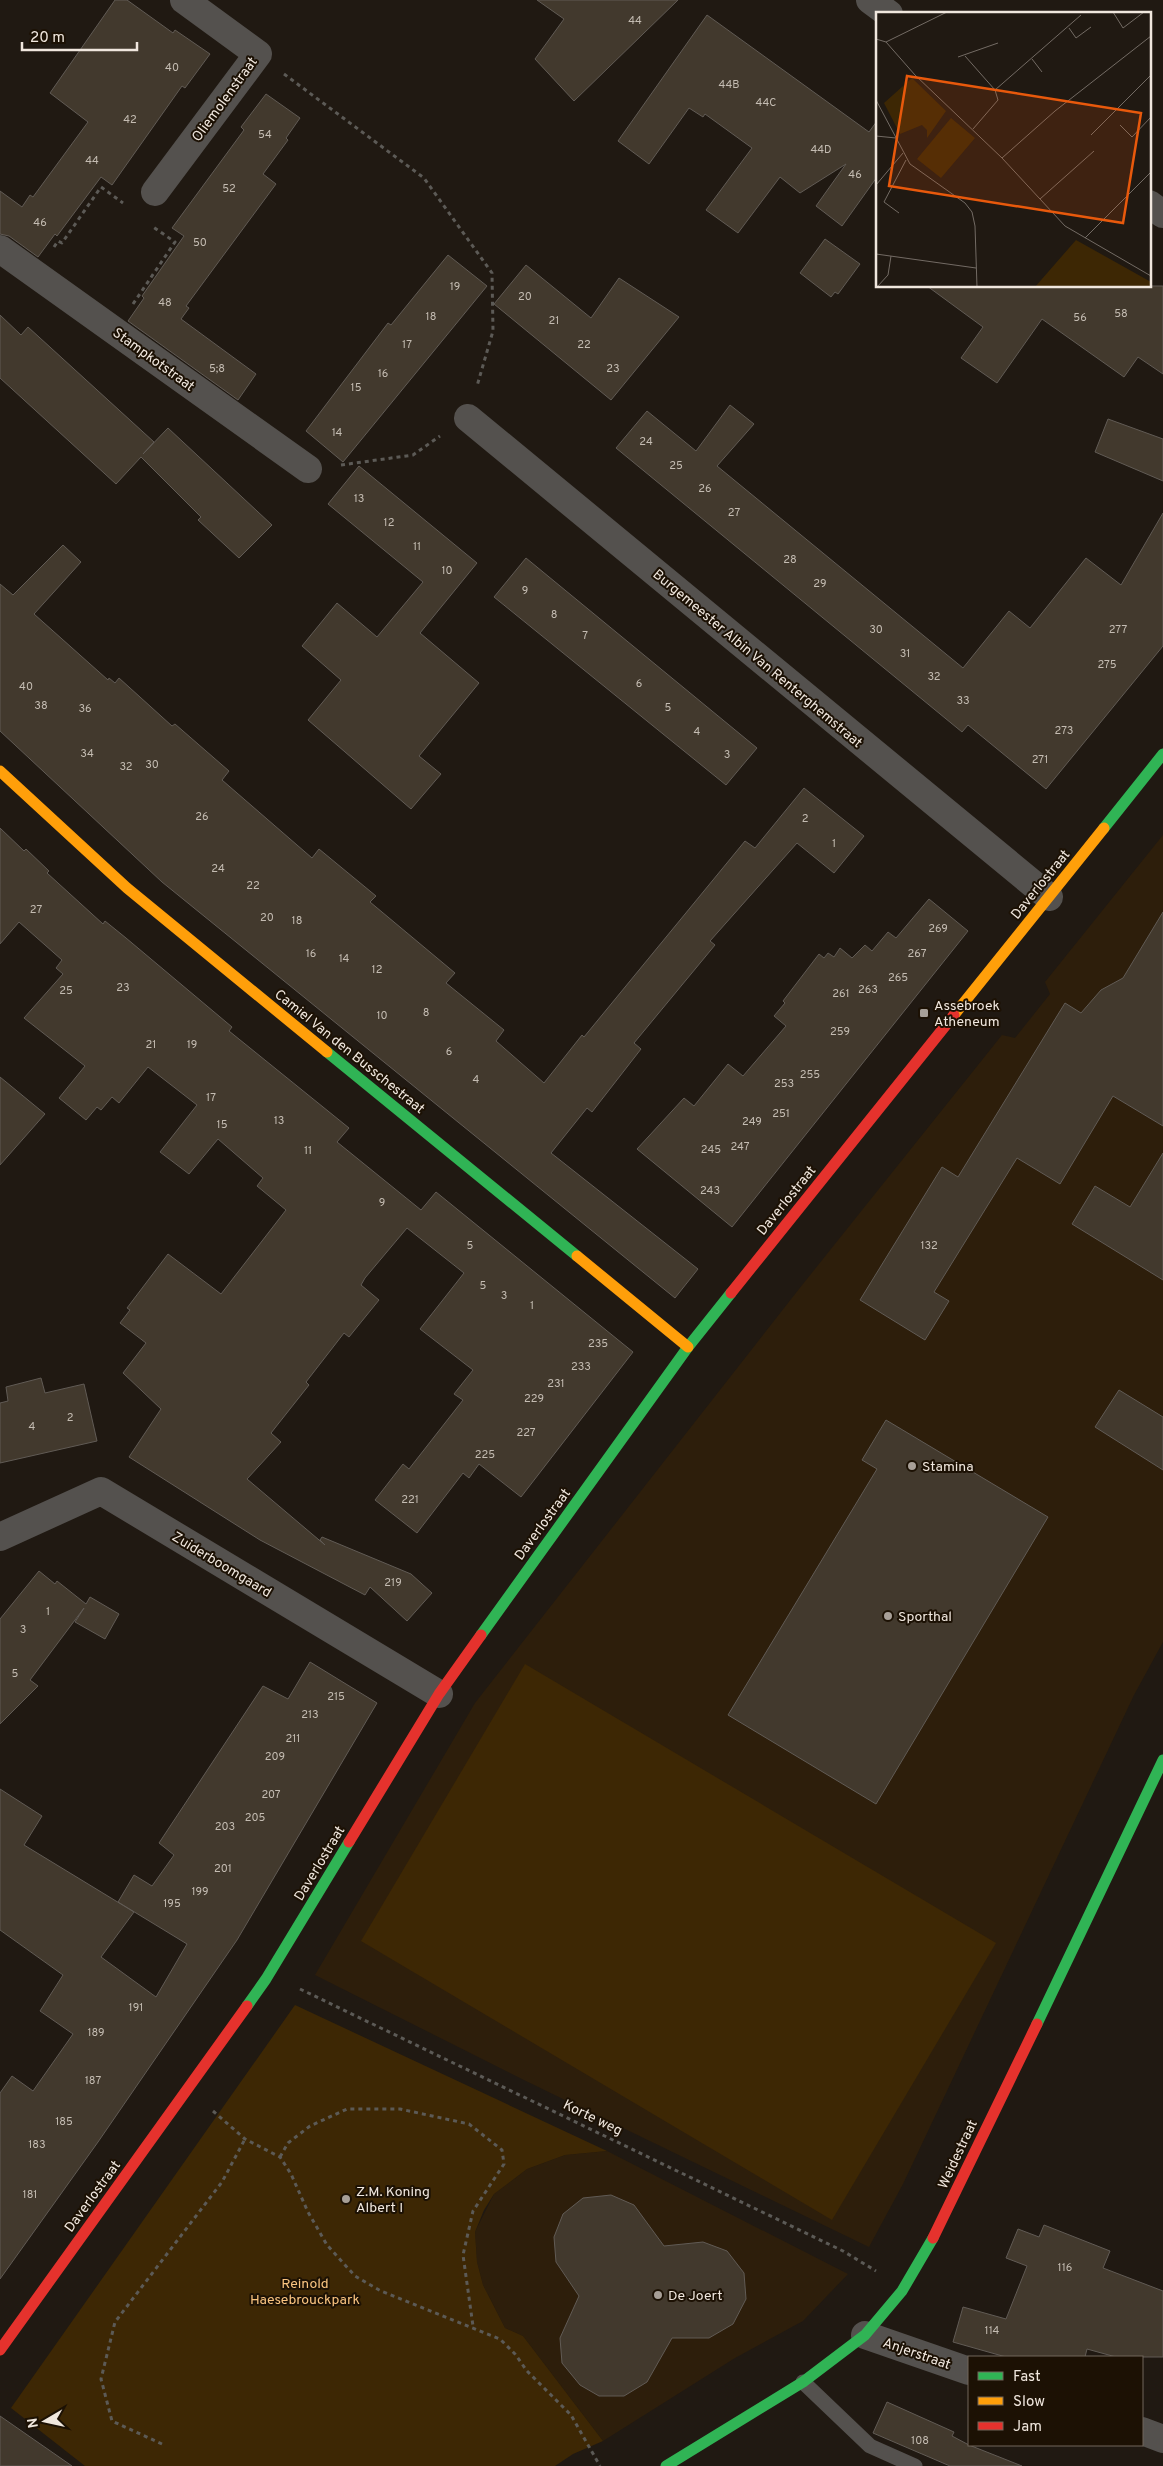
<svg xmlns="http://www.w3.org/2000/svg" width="1163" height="2466" font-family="Overpass,sans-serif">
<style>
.built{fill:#2d1e0b}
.green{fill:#3d2704}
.building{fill:#42392d;stroke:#615b55}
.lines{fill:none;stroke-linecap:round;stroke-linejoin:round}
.path{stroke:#5c5a56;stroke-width:3;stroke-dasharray:4 4;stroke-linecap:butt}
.lane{stroke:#54514e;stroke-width:15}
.street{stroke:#54514e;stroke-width:28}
.fast{stroke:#30b455;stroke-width:11}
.slow{stroke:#ff9f0a;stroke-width:11}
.jam{stroke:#e5322d;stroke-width:11}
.poi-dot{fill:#a79f97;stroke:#1c1104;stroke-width:2}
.labels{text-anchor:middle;stroke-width:4;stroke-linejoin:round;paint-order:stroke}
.number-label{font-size:11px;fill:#c4bcb2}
.street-label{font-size:14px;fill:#f0e7de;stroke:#1c1104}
.poi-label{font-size:14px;fill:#f0e7de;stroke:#1c1104;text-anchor:start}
.park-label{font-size:14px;fill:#fac480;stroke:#1c1104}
.inset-road{fill:none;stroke:#736b64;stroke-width:1}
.view{fill:#e8590c;fill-opacity:0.15;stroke:#e8590c;stroke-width:2.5}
.inset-edge{fill:none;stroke:#f0e7de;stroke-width:2.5}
</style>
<rect width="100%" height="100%" fill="#201912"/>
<g class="built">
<path d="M1163 835V1642L1134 1695 903 2184 869 2247 528 2082 315 1975 475 1703 799 1289 1002 1035 1015 1038 1050 994 1045 982Z"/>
<path d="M607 2151 848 2274 803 2321 735 2358 603 2441 523 2336 505 2328 483 2285 477 2262 475 2232 494 2194 527 2169 565 2155Z"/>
</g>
<g class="green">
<path d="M525 1664 996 1943 832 2220 361 1941Z"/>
<path d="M295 2005 607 2151 565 2155 527 2169 494 2194 484 2210 475 2232 477 2262 483 2285 505 2328 523 2336 603 2441 573 2454 555 2466H85L11 2408Z"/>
</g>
<g class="building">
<path d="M115 0H127L173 33 175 30 210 54 185 88 182 86 112 185 101 177 57 236 55 234 38 257 9 236 0 234V191L22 207 30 195 33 197 88 122 50 93Z"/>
<path d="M537 0H678L574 101 535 59 564 19Z"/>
<path d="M707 15 869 132 877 121V177L842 226 816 206 846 164 800 193 780 177 738 233 706 210 752 148 705 114 703 117 689 108 649 164 618 141Z"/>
<path d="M266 94 300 118 286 138 288 140 263 174 276 184 186 306 189 308 181 319 256 374 238 400 128 321 144 298 142 296 184 236 172 228 244 130 241 127Z"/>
<path d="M825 239 860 264 838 294 835 292 831 297 800 273Z"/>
<path d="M448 255 487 286 343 462 306 431 388 323 391 325Z"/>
<path d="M526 265 591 318 619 278 679 317 611 400 494 304Z"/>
<path d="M927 286H1163V374L1138 357 1124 377 1042 319 997 383 961 358 983 327Z"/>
<path d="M0 315 21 335 28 327 154 442 143 454 168 428 272 525 239 558 198 520 201 517 141 457 116 484 0 378Z"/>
<path d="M730 405 754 424 717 466 963 668 1009 611 1030 628 1086 558 1121 585 1163 513V646L1046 789 968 725 962 732 616 448 647 411 696 451Z"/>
<path d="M1108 419 1163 439V481L1095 452Z"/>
<path d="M359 466 477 563 420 633 479 683 419 756 441 774 411 809 308 720 341 680 302 646 337 603 377 637 423 582 328 504Z"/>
<path d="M63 545 81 562 34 614 108 680 109 678 115 683 119 678 172 726 175 724 229 771 222 780 312 858 319 849 376 896 370 902 455 973 446 983 504 1030 496 1041 544 1083 582 1035 584 1037 745 841 755 848 804 788 864 836 834 873 797 843 710 941 715 945 634 1043 641 1049 592 1112 587 1108 551 1153 698 1269 675 1298 162 882 0 731V584L13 595Z"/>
<path d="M526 558 757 748 726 785 494 597Z"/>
<path d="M0 828 24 851 26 849 49 871 47 873 103 924 105 921 126 938 232 1027 229 1031 349 1128 337 1142 421 1210 436 1192 633 1352 521 1497 479 1464 469 1478 463 1473 417 1533 375 1500 403 1464 409 1469 463 1400 454 1394 473 1370 420 1329 464 1273 407 1228 365 1278 361 1285 379 1300 349 1337 344 1333 306 1382 309 1385 271 1433 281 1442 247 1479 325 1545 320 1540 322 1537 411 1574 432 1593 407 1621 370 1587 365 1595 260 1540 129 1457 161 1409 123 1373 146 1343 120 1323 130 1310 127 1308 168 1254 221 1294 286 1210 257 1186 263 1178 218 1139 189 1174 160 1152 197 1105 148 1067 119 1103 112 1097 101 1110 97 1107 86 1120 59 1098 85 1066 24 1018 63 974 56 968 62 960 19 922 0 944Z"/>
<path d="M929 899 968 931 732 1227 637 1149 684 1098 694 1106 728 1064 743 1076 786 1026 774 1016 785 1003 783 1001 819 954 824 958 828 953 834 957 840 948 852 958 865 945 872 951 888 932 896 938Z"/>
<path d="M1163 912V1126L1113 1096 1060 1184 1017 1158 934 1292 949 1301 925 1340 860 1300 942 1167 958 1177 1065 1003 1081 1013 1101 990 1123 978Z"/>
<path d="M0 1077 45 1114 0 1165Z"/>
<path d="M1163 1153V1280L1072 1224 1095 1186 1130 1207Z"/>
<path d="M41 1378 45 1393 84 1384 97 1441 0 1463V1403L8 1401 6 1387Z"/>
<path d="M1119 1390 1163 1417V1470L1095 1427Z"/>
<path d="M886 1420 1048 1517 876 1804 728 1715 877 1469 862 1460Z"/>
<path d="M39 1571 55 1584 57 1581 86 1604 90 1597 119 1614 105 1639 75 1622 84 1608 30 1680 38 1686 0 1724V1619Z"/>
<path d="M310 1662 377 1703 237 1940 98 2142 0 2279V2093L12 2076 33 2091 73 2034 40 2011 63 1975 0 1930V1789L42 1816 24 1845 134 1912 101 1957 156 1997 187 1944 118 1902 134 1875 152 1886 174 1855 159 1843 263 1686 288 1699Z"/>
<path d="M611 2195 634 2205 664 2246 703 2242 727 2251 744 2273 746 2299 733 2324 709 2338H672L647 2382 624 2396H599L580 2385 562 2363 560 2338 579 2296 556 2262 554 2237 563 2214 583 2198Z"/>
<path d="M1044 2225 1110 2251 1103 2268 1163 2291V2357H1116L1087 2349 1085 2357H1006L953 2342 963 2307 1006 2319 1027 2266 1006 2258 1018 2229 1039 2237Z"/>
<path d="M887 2402 954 2432 952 2436 969 2445 1022 2466H950L873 2433Z"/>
<path d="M0 2416 72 2466H0Z"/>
</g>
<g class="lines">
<g class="path">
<path d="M284 74 424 178 492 273 493 331 477 386"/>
<path d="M54 247 58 241 62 243 101 187 123 203"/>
<path d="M133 304 175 242 153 227"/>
<path d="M341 465 413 455 440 436"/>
<path d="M300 1989 843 2251 876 2271"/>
<path d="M213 2111 245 2139 280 2157 291 2174 308 2212 327 2245 355 2276 381 2291 500 2339 515 2354 527 2371 571 2415 600 2466"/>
<path d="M280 2157 288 2143 310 2126 347 2109H400L469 2124 502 2150 504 2164 473 2211 463 2255 473 2326"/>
<path d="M162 2444 112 2421 101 2379 115 2322 222 2182 245 2139"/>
</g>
<path class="lane" d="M803 2382 870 2446 915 2466"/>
<g class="street">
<path d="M870 0 889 14"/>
<path d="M155 192 258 54 184 0"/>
<path d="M1149 204 1163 214"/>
<path d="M0 249 308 469"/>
<path d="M468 418 1049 897"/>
<path d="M0 1537 101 1491 439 1694"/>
<path d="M865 2335 969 2371"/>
<path d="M1142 2431 1163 2439"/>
</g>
<g class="fast">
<path d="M1104 828 1163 754"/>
<path d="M327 1052 577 1256"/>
<path d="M481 1635 688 1347 731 1293"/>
<path d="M247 2006 266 1979 349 1842"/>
<path d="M1037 2024 1163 1760"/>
<path d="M666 2466 803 2382 865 2335 902 2291 933 2238"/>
</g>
<g class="slow">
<path d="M0 771 127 888 327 1052"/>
<path d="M954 1015 1104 828"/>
<path d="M577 1256 688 1347"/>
</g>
<g class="jam">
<path d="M731 1293 954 1015"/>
<path d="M349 1842 439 1694 481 1635"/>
<path d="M933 2238 1037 2024"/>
<path d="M0 2350 247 2006"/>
</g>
</g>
<g class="poi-dot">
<rect x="919" y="1008" width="10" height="10" rx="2.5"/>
<circle cx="912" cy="1466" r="5"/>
<circle cx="888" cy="1616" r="5"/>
<circle cx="346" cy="2199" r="5"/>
<circle cx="658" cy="2295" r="5"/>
</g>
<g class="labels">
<g class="number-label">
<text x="635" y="24">44</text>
<text x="172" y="71">40</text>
<text x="729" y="88">44B</text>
<text x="766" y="106">44C</text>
<text x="130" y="123">42</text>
<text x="265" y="138">54</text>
<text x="821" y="153">44D</text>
<text x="92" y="164">44</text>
<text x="855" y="178">46</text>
<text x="229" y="192">52</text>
<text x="40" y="226">46</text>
<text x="200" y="246">50</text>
<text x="455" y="290">19</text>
<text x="525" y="300">20</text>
<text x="165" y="306">48</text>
<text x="1121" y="317">58</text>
<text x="431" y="320">18</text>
<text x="1080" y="321">56</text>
<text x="554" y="324">21</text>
<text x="407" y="348">17</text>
<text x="584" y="348">22</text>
<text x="217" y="372">5;8</text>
<text x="613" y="372">23</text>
<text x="383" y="377">16</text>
<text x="356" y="391">15</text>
<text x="337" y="436">14</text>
<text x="646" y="445">24</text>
<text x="676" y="469">25</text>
<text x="705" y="492">26</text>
<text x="359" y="502">13</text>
<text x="734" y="516">27</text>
<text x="389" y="526">12</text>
<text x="417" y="550">11</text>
<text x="790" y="563">28</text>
<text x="447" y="574">10</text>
<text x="820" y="587">29</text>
<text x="525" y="594">9</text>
<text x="554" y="618">8</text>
<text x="876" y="633">30</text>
<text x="1118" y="633">277</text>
<text x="585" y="639">7</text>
<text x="905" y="657">31</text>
<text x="1107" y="668">275</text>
<text x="934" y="680">32</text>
<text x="639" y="687">6</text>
<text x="26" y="690">40</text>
<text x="963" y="704">33</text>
<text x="41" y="709">38</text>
<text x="668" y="711">5</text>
<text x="85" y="712">36</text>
<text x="1064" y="734">273</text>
<text x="697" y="735">4</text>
<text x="87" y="757">34</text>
<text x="727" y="758">3</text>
<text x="1040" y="763">271</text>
<text x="152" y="768">30</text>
<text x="126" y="770">32</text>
<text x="202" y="820">26</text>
<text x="805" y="822">2</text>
<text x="834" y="847">1</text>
<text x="218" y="872">24</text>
<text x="253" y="889">22</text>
<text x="36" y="913">27</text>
<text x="267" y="921">20</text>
<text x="297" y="924">18</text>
<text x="938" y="932">269</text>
<text x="311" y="957">16</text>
<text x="917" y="957">267</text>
<text x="344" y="962">14</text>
<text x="377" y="973">12</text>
<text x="898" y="981">265</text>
<text x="123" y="991">23</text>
<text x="868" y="993">263</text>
<text x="66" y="994">25</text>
<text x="841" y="997">261</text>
<text x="426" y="1016">8</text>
<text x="382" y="1019">10</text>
<text x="840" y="1035">259</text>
<text x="151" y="1048">21</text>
<text x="192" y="1048">19</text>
<text x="449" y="1055">6</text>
<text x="810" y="1078">255</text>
<text x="476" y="1083">4</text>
<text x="784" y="1087">253</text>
<text x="211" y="1101">17</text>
<text x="781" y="1117">251</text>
<text x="279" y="1124">13</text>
<text x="752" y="1125">249</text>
<text x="222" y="1128">15</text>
<text x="740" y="1150">247</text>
<text x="711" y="1153">245</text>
<text x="308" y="1154">11</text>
<text x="710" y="1194">243</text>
<text x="382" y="1206">9</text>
<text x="470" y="1249">5</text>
<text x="929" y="1249">132</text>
<text x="483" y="1289">5</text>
<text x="504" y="1299">3</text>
<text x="532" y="1309">1</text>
<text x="598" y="1347">235</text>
<text x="581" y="1370">233</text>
<text x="556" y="1387">231</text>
<text x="534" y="1402">229</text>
<text x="70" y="1421">2</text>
<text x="32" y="1430">4</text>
<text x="526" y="1436">227</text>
<text x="485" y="1458">225</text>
<text x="410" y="1503">221</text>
<text x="393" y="1586">219</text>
<text x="48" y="1615">1</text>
<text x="23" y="1633">3</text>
<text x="15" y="1677">5</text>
<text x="336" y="1700">215</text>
<text x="310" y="1718">213</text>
<text x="293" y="1742">211</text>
<text x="275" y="1760">209</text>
<text x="271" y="1798">207</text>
<text x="255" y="1821">205</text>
<text x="225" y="1830">203</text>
<text x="223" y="1872">201</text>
<text x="200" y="1895">199</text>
<text x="172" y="1907">195</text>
<text x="136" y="2011">191</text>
<text x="96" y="2036">189</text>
<text x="93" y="2084">187</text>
<text x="64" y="2125">185</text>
<text x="37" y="2148">183</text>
<text x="30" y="2198">181</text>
<text x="1065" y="2271">116</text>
<text x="992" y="2334">114</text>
<text x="920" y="2444">108</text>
</g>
<g class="street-label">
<text transform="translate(224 99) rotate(-54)" y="5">Oliemolenstraat</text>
<text transform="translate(154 359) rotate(36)" y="5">Stampkotstraat</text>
<text transform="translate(758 658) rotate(40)" y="5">Burgemeester Albin Van Renterghemstraat</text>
<text transform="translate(1040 884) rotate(-51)" y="5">Daverlostraat</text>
<text transform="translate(350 1051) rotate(39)" y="5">Camiel Van den Busschestraat</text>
<text transform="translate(786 1200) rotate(-51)" y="5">Daverlostraat</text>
<text transform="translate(542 1524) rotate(-54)" y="5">Daverlostraat</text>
<text transform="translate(222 1564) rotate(31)" y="5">Zuiderboomgaard</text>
<text transform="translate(319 1863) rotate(-59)" y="5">Daverlostraat</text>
<text transform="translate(593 2117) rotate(26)" y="5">Korte weg</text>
<text transform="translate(957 2154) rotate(-65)" y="5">Weidestraat</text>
<text transform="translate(92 2196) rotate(-54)" y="5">Daverlostraat</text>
<text transform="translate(917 2353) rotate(19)" y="5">Anjerstraat</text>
</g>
<g class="poi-label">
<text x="934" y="1010">Assebroek<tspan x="934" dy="16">Atheneum</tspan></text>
<text x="922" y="1471">Stamina</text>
<text x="898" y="1621">Sporthal</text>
<text x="356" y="2196">Z.M. Koning<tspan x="356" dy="16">Albert I</tspan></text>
<text x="668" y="2300">De Joert</text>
</g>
<g class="park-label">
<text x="305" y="2288">Reinold<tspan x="305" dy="16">Haesebrouckpark</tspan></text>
</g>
</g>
<g transform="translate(876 12)">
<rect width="275" height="275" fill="#201912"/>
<path d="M36 66 70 99 51 126V118L46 113 24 122 8 91ZM75 106 99 126 65 166 41 147ZM200 228 275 270V275H159Z" fill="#3d2704"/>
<path class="inset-road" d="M237 0 247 16 268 0M193 16 200 26 215 15M0 27 10 30 39 63 126 146 189 214 275 264M10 30 71 0M89 44 119 78 122 88 97 117M82 45 122 31M156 47 166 60M119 78 205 3M0 88 34 152 89 191 96 200 99 214 101 275M244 113 256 125 275 105M215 123 275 63M0 124 20 126M126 146 179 99 275 24M0 173 27 141M164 187 218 139M23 201 8 190 30 148M209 226 275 160M0 242 100 256M1 275 12 263 15 244"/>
<path class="view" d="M31 64 265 101 247 211 13 174Z"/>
<rect width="275" height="275" class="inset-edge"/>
</g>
<rect x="968" y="2356" width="175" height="90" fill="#1c1104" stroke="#71675b"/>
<rect x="978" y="2372" width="25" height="8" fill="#30b455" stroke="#71675b"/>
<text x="1013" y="2381" font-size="15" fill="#f0e7de">Fast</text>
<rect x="978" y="2397" width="25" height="8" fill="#ff9f0a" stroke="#71675b"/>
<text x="1013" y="2406" font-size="15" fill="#f0e7de">Slow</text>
<rect x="978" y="2422" width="25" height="8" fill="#e5322d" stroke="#71675b"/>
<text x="1013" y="2431" font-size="15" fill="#f0e7de">Jam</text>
<g transform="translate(45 2421) rotate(261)" stroke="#1c1104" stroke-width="4" paint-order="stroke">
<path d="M0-4L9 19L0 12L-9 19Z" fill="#f0e7de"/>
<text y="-8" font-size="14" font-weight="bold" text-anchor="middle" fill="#f0e7de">N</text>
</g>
<path d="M22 42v8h115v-8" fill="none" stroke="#f0e7de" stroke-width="2.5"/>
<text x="30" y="42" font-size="15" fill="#f0e7de" stroke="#1c1104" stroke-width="4" paint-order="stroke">20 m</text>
</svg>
